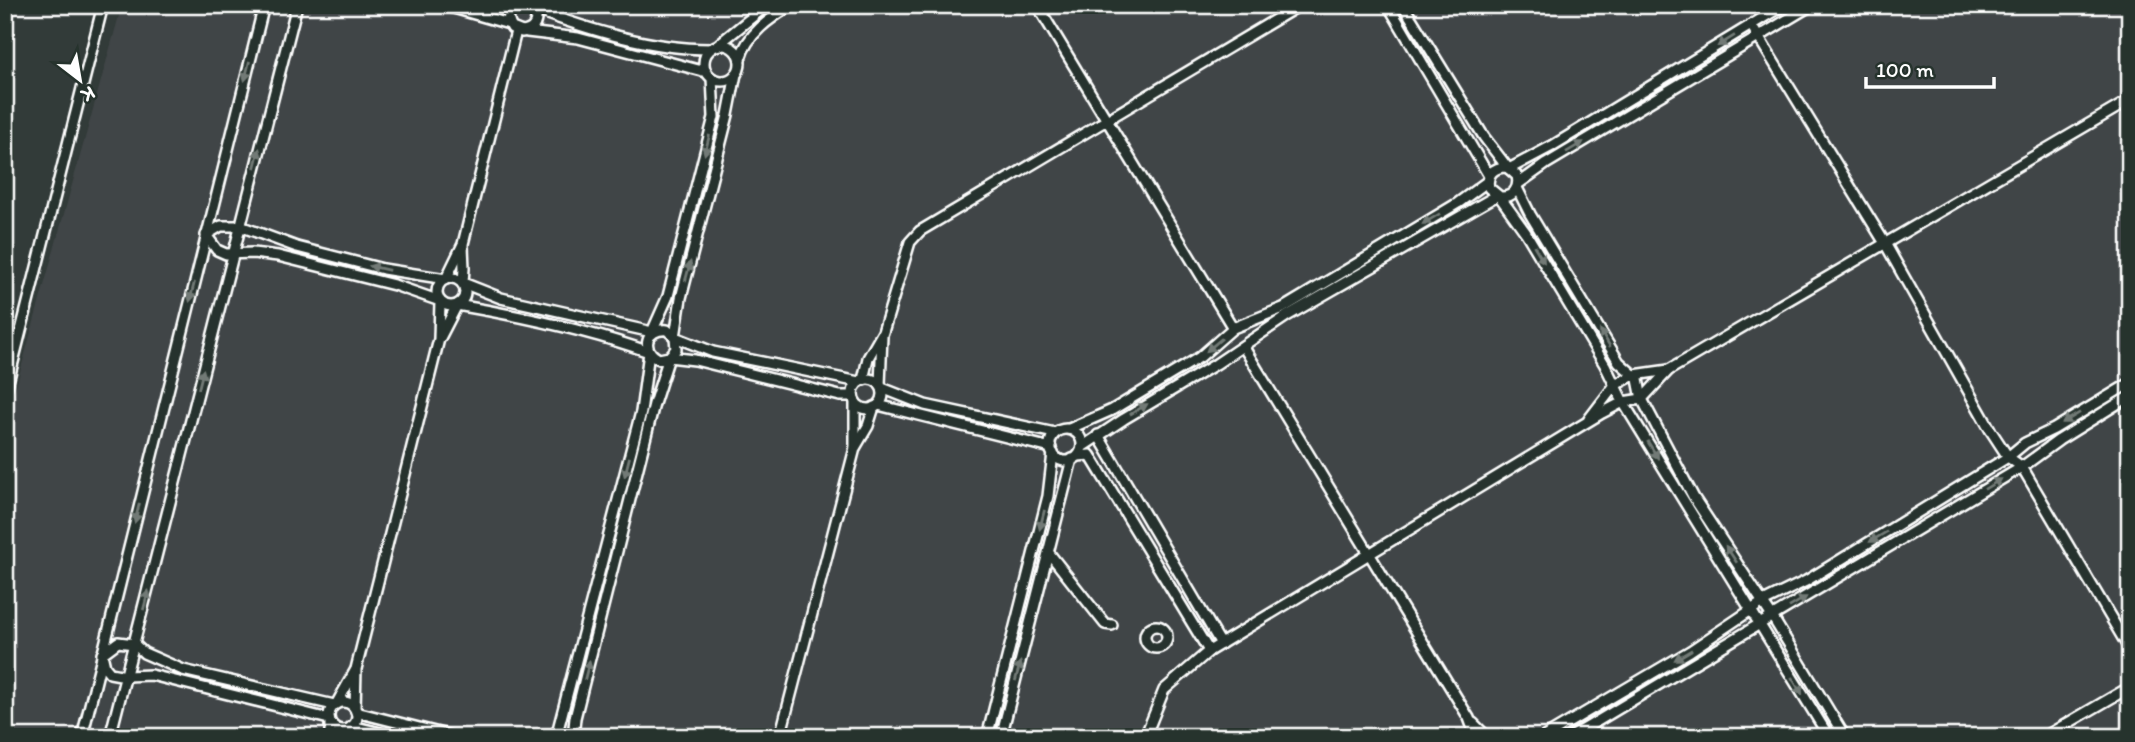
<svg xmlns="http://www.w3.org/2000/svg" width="2135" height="742" font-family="Itim,sans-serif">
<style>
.built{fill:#404547}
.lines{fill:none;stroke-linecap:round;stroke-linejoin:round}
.minor-casing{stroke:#fff;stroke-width:14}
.minor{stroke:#26332d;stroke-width:9}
.oneway{fill:#727a76}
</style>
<rect width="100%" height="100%" fill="#323b39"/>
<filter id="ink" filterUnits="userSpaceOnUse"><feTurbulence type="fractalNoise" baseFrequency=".0143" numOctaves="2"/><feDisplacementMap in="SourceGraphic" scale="14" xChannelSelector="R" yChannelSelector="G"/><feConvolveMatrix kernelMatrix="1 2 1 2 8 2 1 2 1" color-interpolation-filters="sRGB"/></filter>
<g filter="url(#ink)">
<path class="built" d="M122 5H2130V737H5V426Z"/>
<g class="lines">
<g class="minor-casing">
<g id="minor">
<path d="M443 5 509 24"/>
<path d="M518 5C508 10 506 19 512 28L522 32C533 31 537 24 536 14L527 5"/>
<path d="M535 5 533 9C590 30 650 49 710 49"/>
<path d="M1037 5 1233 328"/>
<path d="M1388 5 1489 176"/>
<path d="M1403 5 1484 137 1507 167"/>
<path d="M1751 25 1886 245 1991 431 2008 457 2022 467 2130 650"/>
<path d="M527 32 578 38 706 72"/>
<path d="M719 44 767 5"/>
<circle cx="722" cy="63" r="18"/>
<path d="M740 59C747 34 770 18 792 5"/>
<path d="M736 74 728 115 681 298 675 337 713 352 859 382"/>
<path d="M1509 169 1552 146 1784 5"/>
<path d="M1518 184 1546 164 1812 5"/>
<path d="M1517 188 1530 214 1619 362 1638 379 1642 399 1694 498 1773 618 1845 737"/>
<path d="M1500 197C1513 198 1520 188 1517 176L1507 167C1493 167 1486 175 1489 188L1500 197 1526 233 1605 365 1623 402 1829 737"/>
<path d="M463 246 464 268 463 283 501 298 652 332 668 296 714 117 712 78"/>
<circle cx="451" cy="292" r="14"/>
<path d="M440 338 457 305C521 316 588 330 649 352L641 412 556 737"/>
<path d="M1243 346 1469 718 1476 737"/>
<circle cx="868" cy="394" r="15"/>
<path d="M863 380 868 358 883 332 910 242 920 231 1300 5"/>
<path d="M880 385 882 335"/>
<path d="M882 388 925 405 1055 433"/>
<path d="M5 394 103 5"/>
<path d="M878 405 1051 448"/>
<path d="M1589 419 1615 385 1634 375 1669 370"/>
<path d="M1069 429 1112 410 1200 357 1233 328 1283 308 1458 203 1488 181"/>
<circle cx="1066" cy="445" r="16"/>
<path d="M1098 435 1221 644"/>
<path d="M855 447V402"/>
<path d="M1082 447 1124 419 1216 364 1287 316 1496 196"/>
<path d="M1078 456 1090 455 1209 651"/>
<path d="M1049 553 1105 624 1112 625"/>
<circle cx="1156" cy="637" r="11"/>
<circle cx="343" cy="716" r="14"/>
<path d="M337 703 355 671"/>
<path d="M355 709 356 669 439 339 440 301 394 285 278 256 253 253 226 254 217 250 206 235 221 226H240L297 247 383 269 446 279 463 244 516 31"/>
<path d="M356 712 455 737"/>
<path d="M329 719 151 675 126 676 110 673 105 667 102 654 118 642 134 644 144 653 183 670 334 705"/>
<path d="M1473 723 1487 737"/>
<path d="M352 726 397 737"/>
<path d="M82 737 264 5"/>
<path d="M110 737 297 5"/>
<path d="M330 737V723"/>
<path d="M573 737 575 718 654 404 669 357 676 349 675 337 667 330C646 328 640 350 659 359L669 357 695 360 840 396H853"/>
<path d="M780 737 855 448 868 426 874 407"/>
<path d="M987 737 1048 496 1053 453"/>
<path d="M1001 737 1072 459"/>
<path d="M1145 737 1164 690 1209 651 1602 413 1623 402 1642 399 1669 370 2130 100"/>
<path d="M1544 737 1690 651 1763 602 1806 581 2008 457 2025 443 2054 429 2130 383"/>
<path d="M1571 737 2022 467 2059 440 2130 396"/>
<path d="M2044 737 2130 687"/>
</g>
</g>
<use href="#minor" class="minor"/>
</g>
<defs><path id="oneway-solid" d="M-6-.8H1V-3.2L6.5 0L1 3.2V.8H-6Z" transform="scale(1.75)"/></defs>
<g class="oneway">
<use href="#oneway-solid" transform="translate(1726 41) rotate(148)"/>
<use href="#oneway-solid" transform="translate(247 71) rotate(104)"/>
<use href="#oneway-solid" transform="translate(707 145) rotate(104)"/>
<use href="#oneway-solid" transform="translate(1575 147) rotate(-31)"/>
<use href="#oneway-solid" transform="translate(257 158) rotate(-76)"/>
<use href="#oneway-solid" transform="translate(1431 219) rotate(149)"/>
<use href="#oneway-solid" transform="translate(1539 254) rotate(59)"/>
<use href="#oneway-solid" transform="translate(379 268) rotate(-167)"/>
<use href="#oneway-solid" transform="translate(688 271) rotate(-75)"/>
<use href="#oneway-solid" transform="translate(192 292) rotate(104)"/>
<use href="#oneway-solid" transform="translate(1605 338) rotate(-121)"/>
<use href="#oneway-solid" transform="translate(1214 345) rotate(140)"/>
<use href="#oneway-solid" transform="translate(201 379) rotate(-76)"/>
<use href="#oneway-solid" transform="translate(1139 409) rotate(-31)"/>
<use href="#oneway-solid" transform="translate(2071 418) rotate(149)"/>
<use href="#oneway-solid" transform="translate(1653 450) rotate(58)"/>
<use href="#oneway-solid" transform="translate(627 467) rotate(104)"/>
<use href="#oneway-solid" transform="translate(1993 484) rotate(-31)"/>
<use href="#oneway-solid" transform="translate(137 513) rotate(104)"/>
<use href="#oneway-solid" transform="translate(1042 520) rotate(104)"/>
<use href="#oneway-solid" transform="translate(1878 537) rotate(149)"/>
<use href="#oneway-solid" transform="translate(1731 554) rotate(-124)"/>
<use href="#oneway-solid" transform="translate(146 600) rotate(-75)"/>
<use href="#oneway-solid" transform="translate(1798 602) rotate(-31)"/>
<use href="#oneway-solid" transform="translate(1683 655) rotate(149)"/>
<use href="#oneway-solid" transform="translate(587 670) rotate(-76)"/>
<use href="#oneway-solid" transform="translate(1018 671) rotate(-75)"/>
<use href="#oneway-solid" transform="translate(1797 686) rotate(58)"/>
</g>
</g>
<rect width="2135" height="742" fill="none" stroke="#26332d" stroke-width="28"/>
<rect x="14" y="14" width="2107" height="714" fill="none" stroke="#fff" stroke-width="2.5" filter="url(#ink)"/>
<g transform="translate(80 80) rotate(149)" stroke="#26332d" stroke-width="5" paint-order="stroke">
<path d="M0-5L12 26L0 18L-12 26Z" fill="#ffffff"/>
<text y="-10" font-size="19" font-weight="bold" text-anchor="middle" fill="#ffffff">K</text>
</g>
<path d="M1866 77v10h128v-10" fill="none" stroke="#ffffff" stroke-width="3.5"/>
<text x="1876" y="77" font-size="21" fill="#ffffff" stroke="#26332d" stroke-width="5" paint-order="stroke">100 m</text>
</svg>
